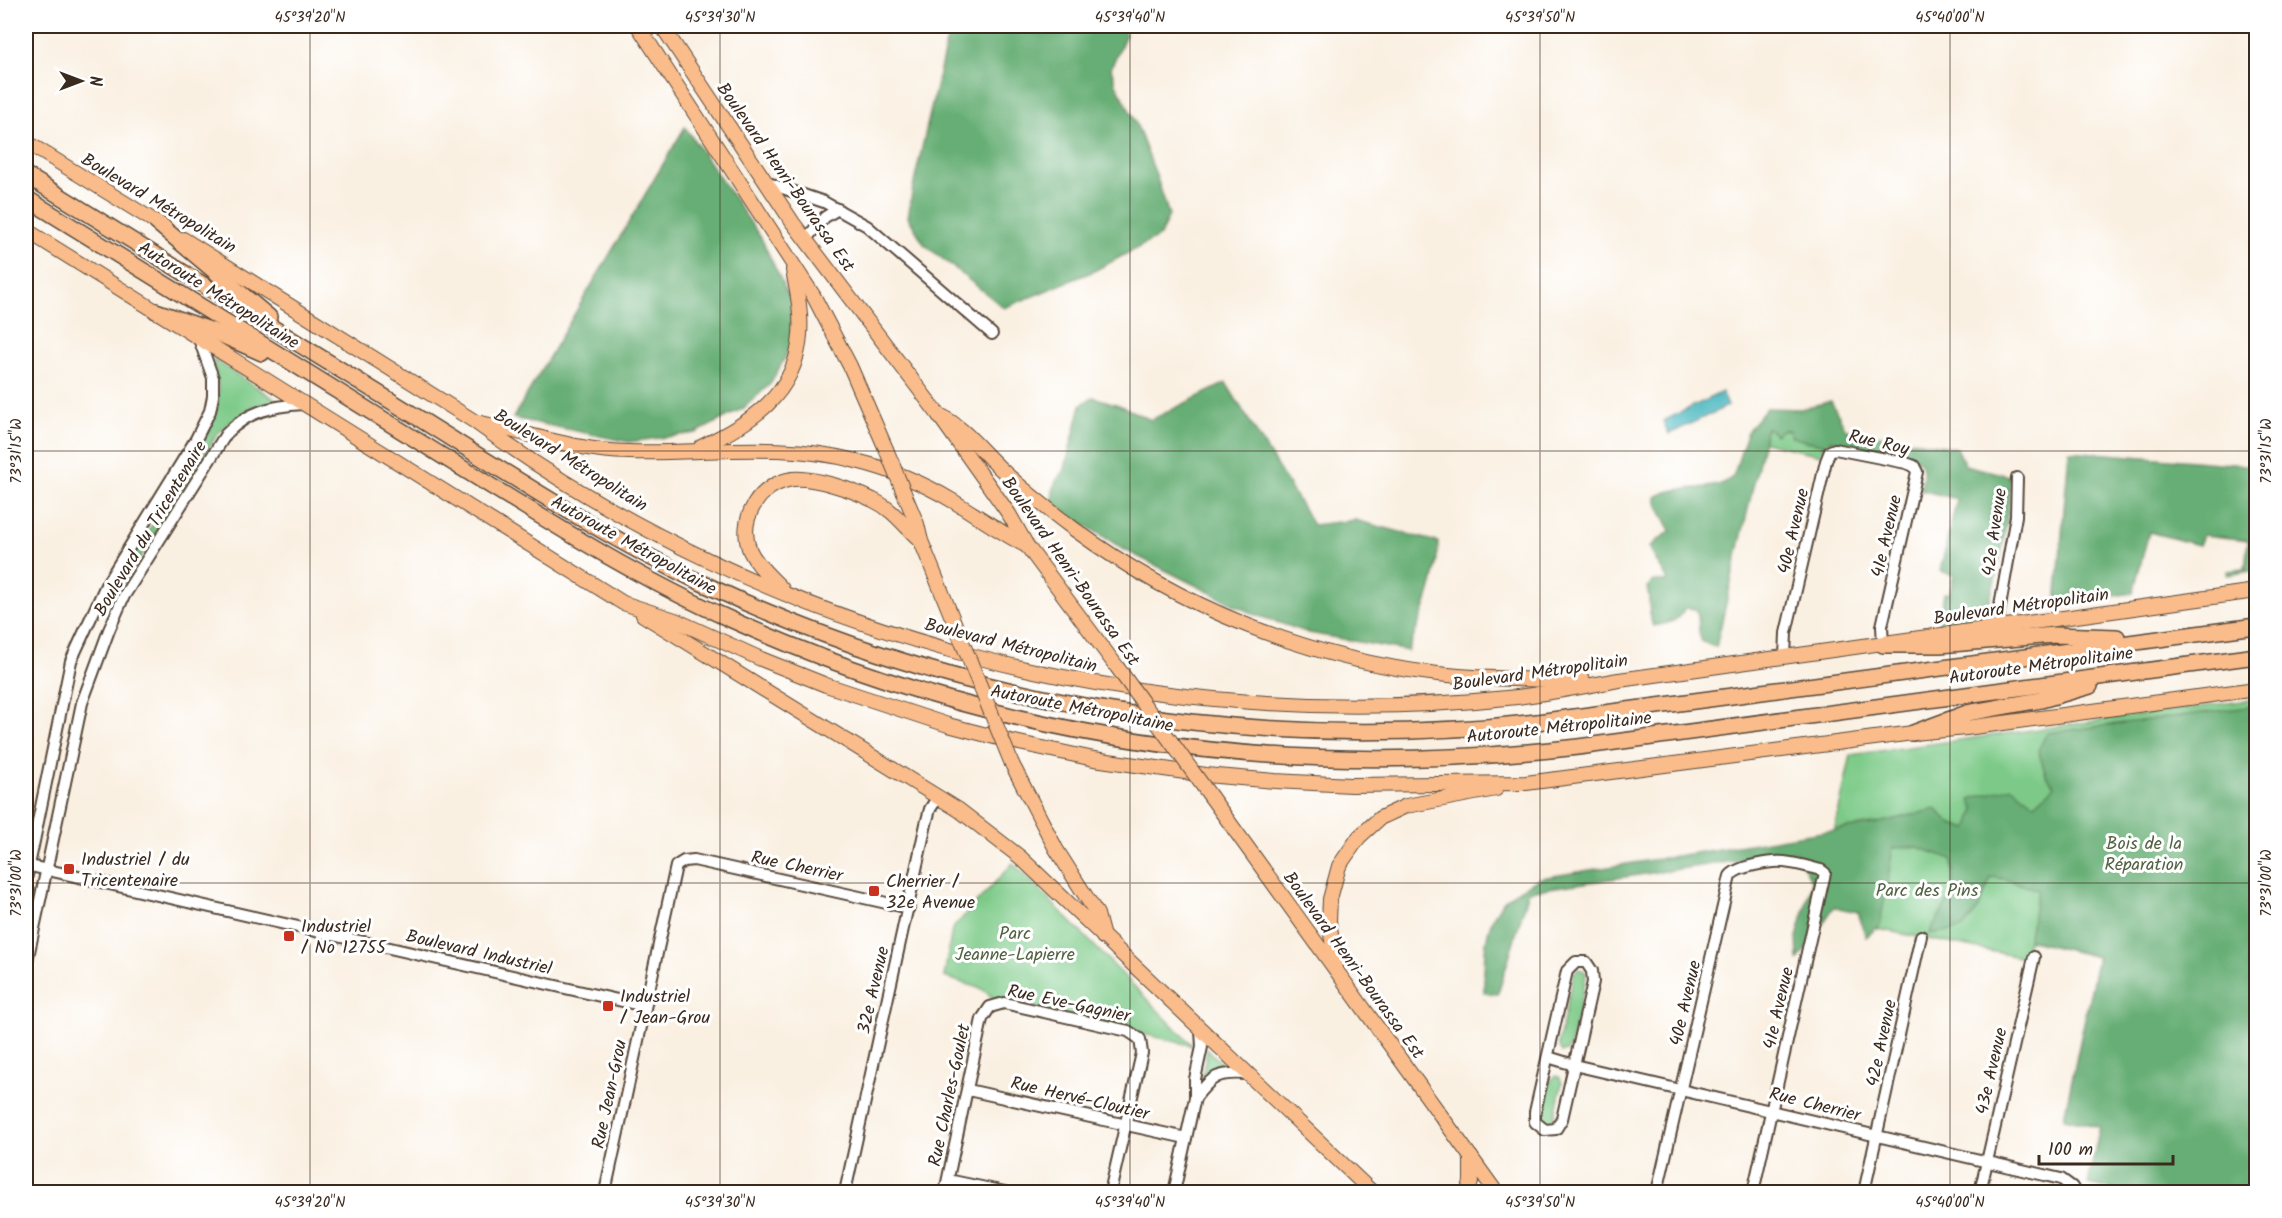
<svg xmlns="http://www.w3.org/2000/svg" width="2282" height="1218" font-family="Kalam,sans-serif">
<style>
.green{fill:#7dca88;stroke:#5c7a53;stroke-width:1.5}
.forest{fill:#66ae74;stroke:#506c49;stroke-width:1.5}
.water{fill:#48b7c0;stroke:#42706f;stroke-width:1.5}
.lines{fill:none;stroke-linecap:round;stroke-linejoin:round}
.minor-casing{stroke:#58483b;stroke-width:14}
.major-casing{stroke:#58483b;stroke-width:16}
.highway-casing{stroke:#58483b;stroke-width:18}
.minor{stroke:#fff;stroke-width:10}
.major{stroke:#f9bc8a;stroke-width:14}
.highway{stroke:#f9bc8a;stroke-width:15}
.major-bridge-casing{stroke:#58483b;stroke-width:16;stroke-linecap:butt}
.major-bridge{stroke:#f9bc8a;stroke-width:14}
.ticks{fill:none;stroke:#3b2a1e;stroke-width:1.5;stroke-opacity:0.45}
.poi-dot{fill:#c8321e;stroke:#fff;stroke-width:2}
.labels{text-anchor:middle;stroke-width:6;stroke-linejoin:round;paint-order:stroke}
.street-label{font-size:18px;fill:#3b2a1e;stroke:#fff}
.park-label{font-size:18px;fill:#526243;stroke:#fff}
.poi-label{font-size:18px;fill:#3b2a1e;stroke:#fff;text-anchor:start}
.neatline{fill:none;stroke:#3b2a1e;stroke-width:2}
.ticks-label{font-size:15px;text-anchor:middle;fill:#3b2a1e}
</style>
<rect width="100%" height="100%" fill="#fff"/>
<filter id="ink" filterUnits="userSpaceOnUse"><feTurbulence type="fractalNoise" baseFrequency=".0167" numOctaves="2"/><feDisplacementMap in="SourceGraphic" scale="12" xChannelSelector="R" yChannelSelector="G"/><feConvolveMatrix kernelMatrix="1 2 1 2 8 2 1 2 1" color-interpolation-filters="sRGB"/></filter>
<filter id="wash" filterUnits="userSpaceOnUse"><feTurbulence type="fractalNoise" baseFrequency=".008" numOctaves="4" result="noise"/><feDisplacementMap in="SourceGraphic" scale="24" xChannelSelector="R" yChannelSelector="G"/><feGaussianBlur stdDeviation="1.35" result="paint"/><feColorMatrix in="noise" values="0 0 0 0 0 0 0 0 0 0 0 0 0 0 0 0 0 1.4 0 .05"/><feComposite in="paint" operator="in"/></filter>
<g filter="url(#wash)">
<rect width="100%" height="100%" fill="#faf0e2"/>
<g class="green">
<path d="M213 359 278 401 250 408 218 433 123 585 119 586 117 583 210 429 217 407 219 391Z"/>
<path d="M1769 415 1827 427 1821 455 1763 442Z"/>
<path d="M2256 699V1192H2123L2088 1184 2100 1127 2064 1118 2098 957 2028 940 2025 958 1868 927 1827 864 1851 755Z"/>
<path d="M1013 863 1193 1046 993 998 982 989 944 977 952 929Z"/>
<path d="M1578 969 1585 971 1586 976 1571 1045 1567 1051 1562 1052 1559 1047V1040L1574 973Z"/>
<path d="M1207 1049 1226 1068 1213 1072 1201 1081Z"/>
<path d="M1555 1076 1559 1077 1562 1083 1554 1119 1551 1124 1546 1125 1543 1121 1542 1116 1549 1083Z"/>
</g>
<g class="forest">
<path d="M950 26H1120L1126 34 1111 68 1116 84 1136 123 1156 175 1169 215 1160 236 1094 271 1004 308 924 244 908 217 913 187Z"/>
<path d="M685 127 761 238 790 299 792 345 771 383 744 408 696 433 629 442 513 418Z"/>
<path d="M1226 383 1313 525 1355 520 1438 542C1438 580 1422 616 1408 651L1309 633 1253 614 1125 550 1072 517 1052 501C1053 489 1053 480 1064 472L1081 405 1093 397 1119 405 1151 420Z"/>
<path d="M1831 401 1846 430 1957 448 1965 465 2010 476C2010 525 1998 570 1985 617L1982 619 1938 626 1944 593 1949 594 1954 575 1940 571 1957 499 1920 490C1922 479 1927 469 1918 460L1835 441H1830L1826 445C1814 442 1802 441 1792 437L1789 430H1782L1775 435 1767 427 1716 647 1702 642C1696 631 1701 619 1696 609L1685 608C1676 624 1669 623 1653 626 1648 616 1651 600 1647 588L1653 581 1668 582C1664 569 1653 560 1650 547 1656 540 1664 537 1670 531 1667 518 1657 512 1656 497 1680 482 1711 495 1733 477L1748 430 1766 408 1801 409Z"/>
<path d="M2069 451 2256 466V570L2227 575V571L2245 569 2248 540 2203 535 2199 545 2149 532 2133 593 2056 604Z"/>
<path d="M2256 706V1192H2123L2088 1184 2100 1127 2064 1118 2098 957 2028 940 2038 890 2005 879 1991 877 1979 908 1962 929 1929 934 1953 893 1952 859 1917 847 1893 848 1880 925 1866 937 1858 912 1834 907 1798 960 1797 937 1812 882 1796 852 1529 891 1498 994 1484 993C1484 963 1482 928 1502 903 1509 894 1530 884 1541 878L1878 823 1936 809 1952 824 1968 829 1975 809 1970 799 2012 787 2035 804 2055 786 2046 775 2038 750 2047 733Z"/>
</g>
<path class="water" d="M1722 392 1728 406 1669 434 1663 421Z"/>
</g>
<g filter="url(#ink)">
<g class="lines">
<g class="minor-casing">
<g id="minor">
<path d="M765 182 824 202 867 226 992 334"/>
<path d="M805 240 825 217 838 209"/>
<path d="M1999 627V612L2016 516 2017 478"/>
<path d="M1785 657 1786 633 1826 461 1830 451 1835 449 1906 463 1914 466 1917 472 1882 626 1883 645"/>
<path d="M26 865 644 1006"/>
<path d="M26 880 71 661 106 585 196 439 210 411 213 396V378L199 339"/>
<path d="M1576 962H1586L1592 971 1593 982 1562 1119 1556 1129 1545 1130 1535 1122V1112L1567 971Z"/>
<path d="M26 966 82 703 109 630 124 596 226 434C248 411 272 406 303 404"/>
<path d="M1548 1057 1574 1065 2061 1179 2072 1187 2075 1192"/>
<path d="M968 1090 1186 1138"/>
<path d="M1195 1098C1212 1076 1218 1072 1246 1074"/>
<path d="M948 1180 1005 1192"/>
<path d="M605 1192 676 866 684 861 694 860 909 908"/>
<path d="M845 1192 926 824 930 809 938 797"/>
<path d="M945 1192 982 1019 990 1007 1004 1003 1128 1031 1140 1039 1142 1053 1110 1192"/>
<path d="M1174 1192 1195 1098V1079L1202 1047 1201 1030"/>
<path d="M1657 1192 1730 876C1737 866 1772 861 1784 862 1796 863 1809 867 1821 870L1825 873 1753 1192"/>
<path d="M1864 1192 1921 936"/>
<path d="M1980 1192 2034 957"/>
</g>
</g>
<g class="major-casing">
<g id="major">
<path d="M638 26 813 295 850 366 886 449"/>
<path d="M662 26 793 223 938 414 1009 514 1027 546 1117 667"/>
<path d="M26 142 164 227"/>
<path d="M26 230 623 603 675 620 761 659 826 685 948 725 1010 741 1094 759 1206 775 1275 781 1351 785 1526 783 1913 733 1966 728 2256 689"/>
<path d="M183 239 474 421C771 638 1151 737 1517 697 1551 693 1585 686 1619 680L2256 591"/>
<path d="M940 415C966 429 982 452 1004 472 1026 492 1050 511 1074 529 1180 607 1307 659 1438 674 1486 679 1535 680 1583 680"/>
<path d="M481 423C530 434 578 451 629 452 706 454 780 441 856 461 889 469 923 483 953 501 978 516 1001 533 1027 546"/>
<path d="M701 447C749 424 796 395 800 335 802 313 797 292 793 270"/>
<path d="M904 493 917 524 921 541 958 632"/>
<path d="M782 589C771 577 757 566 750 551 737 519 760 483 793 479 814 477 853 490 873 500 893 509 905 527 921 541"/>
<path d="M643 615 959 810 1020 857 1372 1192"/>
<path d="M1012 764 1056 849 1097 914 1103 937"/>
<path d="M1211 797 1496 1192"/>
<path d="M1336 967 1329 921 1330 899 1339 866 1359 837 1380 818 1406 806 1496 789"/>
<path d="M1468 1192 1471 1182V1157"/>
</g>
</g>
<g class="highway-casing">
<g id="highway">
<path d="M26 175C157 256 288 338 420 419 513 477 606 538 706 585 965 706 1252 754 1537 722L2256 626"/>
<path d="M26 198C165 284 304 371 444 457 539 515 631 575 732 620 1002 742 1284 781 1578 747L2256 656"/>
<path d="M156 222 269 317"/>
<path d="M156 311 210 330 262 353"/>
<path d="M1883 645H1940L2054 635 2117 637"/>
<path d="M1913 733 1967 713 2041 700 2090 686"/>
</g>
</g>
<use href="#minor" class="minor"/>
<use href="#major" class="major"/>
<use href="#highway" class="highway"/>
<g class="major-bridge-casing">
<g id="major-bridge">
<path d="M886 449 904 493"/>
<path d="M958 632 1012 764"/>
<path d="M1117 667 1211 797"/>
</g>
</g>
<use href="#major-bridge" class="major-bridge"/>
</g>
</g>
<path class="ticks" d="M310 26V1192M720 26V1192M1130 26V1192M1540 26V1192M1950 26V1192M26 451H2256M26 883H2256"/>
<g class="poi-dot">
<rect x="63" y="863" width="12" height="12" rx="3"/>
<rect x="868" y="885" width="12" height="12" rx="3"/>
<rect x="283" y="930" width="12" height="12" rx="3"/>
<rect x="602" y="1000" width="12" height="12" rx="3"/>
</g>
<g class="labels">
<g class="street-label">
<text transform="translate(786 177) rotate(55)" y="6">Boulevard Henri-Bourassa Est</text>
<text transform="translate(159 203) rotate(31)" y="6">Boulevard Métropolitain</text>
<text transform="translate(219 295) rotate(32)" y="6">Autoroute Métropolitaine</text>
<text transform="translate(1879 442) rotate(13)" y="6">Rue Roy</text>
<text transform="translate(571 460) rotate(32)" y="6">Boulevard Métropolitain</text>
<text transform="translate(150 528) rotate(-59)" y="6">Boulevard du Tricentenaire</text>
<text transform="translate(1793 531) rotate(-77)" y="6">40e Avenue</text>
<text transform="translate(1994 532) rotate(-82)" y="6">42e Avenue</text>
<text transform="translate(1886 536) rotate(-77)" y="6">41e Avenue</text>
<text transform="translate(634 545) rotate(29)" y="6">Autoroute Métropolitaine</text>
<text transform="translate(1071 571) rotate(55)" y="6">Boulevard Henri-Bourassa Est</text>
<text transform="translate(2021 606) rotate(-8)" y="6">Boulevard Métropolitain</text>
<text transform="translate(1011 645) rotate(14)" y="6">Boulevard Métropolitain</text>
<text transform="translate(2041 665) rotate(-8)" y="6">Autoroute Métropolitaine</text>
<text transform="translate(1540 672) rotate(-8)" y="6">Boulevard Métropolitain</text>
<text transform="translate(1082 708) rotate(11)" y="6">Autoroute Métropolitaine</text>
<text transform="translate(1559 727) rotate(-6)" y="6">Autoroute Métropolitaine</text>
<text transform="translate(797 866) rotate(12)" y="6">Rue Cherrier</text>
<text transform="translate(479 952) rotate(13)" y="6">Boulevard Industriel</text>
<text transform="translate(1354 965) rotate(54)" y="6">Boulevard Henri-Bourassa Est</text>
<text transform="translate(873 990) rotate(-77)" y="6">32e Avenue</text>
<text transform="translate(1069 1003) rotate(12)" y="6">Rue Eve-Gagnier</text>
<text transform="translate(1685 1003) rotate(-77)" y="6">40e Avenue</text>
<text transform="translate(1778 1008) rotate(-77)" y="6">41e Avenue</text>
<text transform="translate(1881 1043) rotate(-78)" y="6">42e Avenue</text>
<text transform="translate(1991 1071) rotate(-77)" y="6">43e Avenue</text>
<text transform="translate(609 1094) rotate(-78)" y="6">Rue Jean-Grou</text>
<text transform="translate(949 1095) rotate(-78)" y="6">Rue Charles-Goulet</text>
<text transform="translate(1080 1098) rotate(13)" y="6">Rue Hervé-Cloutier</text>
<text transform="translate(1815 1104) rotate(14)" y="6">Rue Cherrier</text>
</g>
<g class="park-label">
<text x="2144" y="849">Bois de la<tspan x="2144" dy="21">Réparation</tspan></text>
<text x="1927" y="896">Parc des Pins</text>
<text x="1015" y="939">Parc<tspan x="1015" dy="21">Jeanne-Lapierre</tspan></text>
</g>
<g class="poi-label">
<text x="81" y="865">Industriel / du<tspan x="81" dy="21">Tricentenaire</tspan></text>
<text x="886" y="887">Cherrier /<tspan x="886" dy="21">32e Avenue</tspan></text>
<text x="301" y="932">Industriel<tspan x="301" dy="21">/ No 12755</tspan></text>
<text x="620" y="1002">Industriel<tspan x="620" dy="21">/ Jean-Grou</tspan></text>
</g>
</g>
<rect width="2282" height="1218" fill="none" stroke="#fff" stroke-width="66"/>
<g transform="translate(81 81) rotate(90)" stroke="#ffffff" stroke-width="4.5" paint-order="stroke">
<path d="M0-4.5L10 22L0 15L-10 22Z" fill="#3b2a1e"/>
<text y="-9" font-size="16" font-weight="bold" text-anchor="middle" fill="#3b2a1e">N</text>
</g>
<path d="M2039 1155v9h134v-9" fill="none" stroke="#3b2a1e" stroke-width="3"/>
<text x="2048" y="1155" font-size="18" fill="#3b2a1e" stroke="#ffffff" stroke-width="4.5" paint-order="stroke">100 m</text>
<rect x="33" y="33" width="2216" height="1152" class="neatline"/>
<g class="ticks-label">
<text x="310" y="22">45°39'20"N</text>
<text x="720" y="22">45°39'30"N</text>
<text x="1130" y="22">45°39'40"N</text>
<text x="1540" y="22">45°39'50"N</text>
<text x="1950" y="22">45°40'00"N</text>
<text transform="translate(2266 451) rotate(-90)" y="5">73°31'15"W</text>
<text transform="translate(16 451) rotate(-90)" y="5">73°31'15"W</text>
<text transform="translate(2266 883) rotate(-90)" y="5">73°31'00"W</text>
<text transform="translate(16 883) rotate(-90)" y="5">73°31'00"W</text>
<text x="310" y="1207">45°39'20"N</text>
<text x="720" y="1207">45°39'30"N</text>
<text x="1130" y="1207">45°39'40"N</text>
<text x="1540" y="1207">45°39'50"N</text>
<text x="1950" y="1207">45°40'00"N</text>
</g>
</svg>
